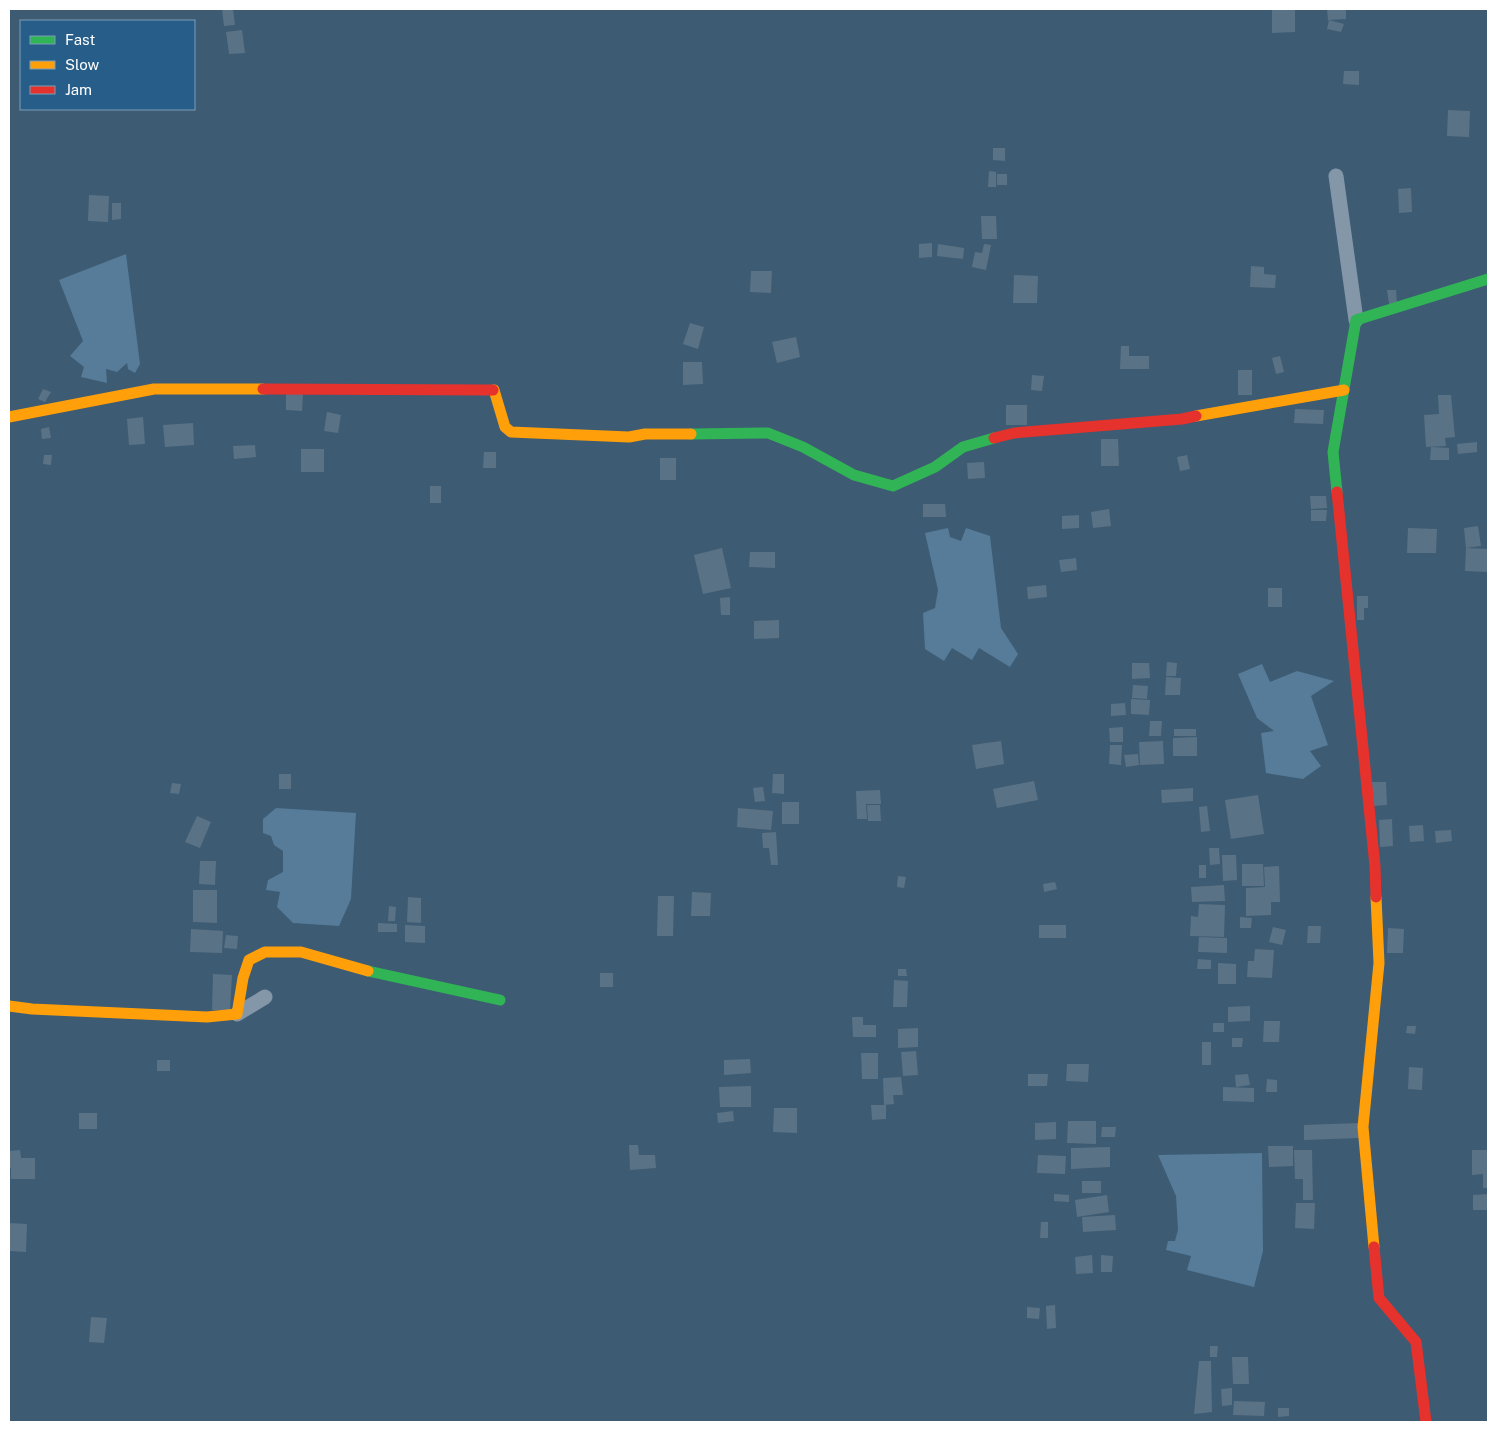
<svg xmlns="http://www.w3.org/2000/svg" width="1497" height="1431" font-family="'Public Sans',sans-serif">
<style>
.water{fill:#567c99}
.building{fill:#5a7285}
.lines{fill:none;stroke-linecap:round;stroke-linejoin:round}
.street{stroke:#8497a8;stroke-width:15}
.fast{stroke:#30b455;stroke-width:11}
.slow{stroke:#ff9f0a;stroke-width:11}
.jam{stroke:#e5322d;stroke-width:11}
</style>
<rect width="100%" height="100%" fill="#3d5b73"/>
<g class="water">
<path d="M126 254 140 364 135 373 128 369 127 363 117 372 106 369 107 383 81 377 84 367 70 356 83 341 59 280Z"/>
<path d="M948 528 950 537 961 541 966 528 990 536 1001 628 1018 654 1010 667 979 648 972 660 952 648 944 661 925 649 923 613 935 608 938 590 925 533Z"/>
<path d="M1262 664 1270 682 1297 671 1334 681 1311 696 1328 745 1310 751 1321 766 1303 779 1266 773 1261 733 1274 731 1257 718 1238 674Z"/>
<path d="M276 808 356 813 351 899 339 926 293 923 277 907 280 892 266 890 268 880 283 872V851L274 845 271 836 263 833V819Z"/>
<path d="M1262 1153 1263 1251 1254 1287 1187 1270 1191 1256 1166 1250 1168 1241H1175L1178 1230 1176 1196 1158 1155Z"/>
</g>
<g class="building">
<path d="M222 9H233L235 25 224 26Z"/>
<path d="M1272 9H1295V32L1272 33Z"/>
<path d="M1327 9H1346V19L1328 20Z"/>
<path d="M1329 20 1344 24 1341 32 1327 29Z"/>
<path d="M242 30 245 53 229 54 226 32Z"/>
<path d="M1344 71H1359V85L1343 84Z"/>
<path d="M1448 110 1470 111 1469 137 1447 136Z"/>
<path d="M993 148H1005V161L993 160Z"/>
<path d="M989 171 996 172V187H988Z"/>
<rect x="997" y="174" width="10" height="11"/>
<path d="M1411 188 1412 212 1399 213 1398 189Z"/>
<path d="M89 195 109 196 108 222 88 221Z"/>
<path d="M112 203H121V219L112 220Z"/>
<path d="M981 216H996L997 239H982Z"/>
<path d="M932 243V257L919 258V244Z"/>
<path d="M938 244 964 248 963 259 937 256Z"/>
<path d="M984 244 991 245 986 270 972 267 975 252 982 253Z"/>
<path d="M1251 266 1264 267V274L1276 275 1275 288 1250 287Z"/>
<path d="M751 271H772L771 293 750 292Z"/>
<path d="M1014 275 1038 276 1037 303H1013Z"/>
<path d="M1387 290H1396L1397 304H1389Z"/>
<path d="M690 323 704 327 698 349 683 344Z"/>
<path d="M796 337 800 357 777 363 772 342Z"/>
<path d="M1121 346H1129V356H1149V369H1120Z"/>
<path d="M1280 356 1284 372 1276 374 1272 358Z"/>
<path d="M683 362H702L703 384 683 385Z"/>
<rect x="1238" y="370" width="14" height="25"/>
<path d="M1032 375 1044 376 1042 391 1031 390Z"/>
<path d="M43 389 51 392 45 402 38 399Z"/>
<path d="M286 393 303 394 302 411 286 410Z"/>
<path d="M1438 395H1451L1455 437 1445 438 1446 446 1426 447 1424 415 1439 414Z"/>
<rect x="1006" y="405" width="21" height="20"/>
<path d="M1295 409 1324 410 1323 424 1294 423Z"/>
<path d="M327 412 341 415 338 433 324 431Z"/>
<path d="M143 417 145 444 129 445 127 419Z"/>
<path d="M193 423 194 445 165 447 163 425Z"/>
<path d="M49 427 51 438 42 439 41 429Z"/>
<path d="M1101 439H1118L1119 466H1101Z"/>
<path d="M1477 442V452L1458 454 1457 444Z"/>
<path d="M255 445 256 457 234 459 233 446Z"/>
<path d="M1431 447 1449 448V460H1430Z"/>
<rect x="301" y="449" width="23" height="23"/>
<path d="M484 452H496V468H483Z"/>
<path d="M44 455H52L51 465 43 464Z"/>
<path d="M1187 455 1190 469 1180 471 1177 457Z"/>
<rect x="660" y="458" width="16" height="22"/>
<path d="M984 462 985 478 968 479 967 463Z"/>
<rect x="430" y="486" width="11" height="17"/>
<path d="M1310 496H1326L1327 508 1311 509Z"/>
<path d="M923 504H945L946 517H923Z"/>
<path d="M1109 509 1111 526 1093 528 1091 512Z"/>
<path d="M1311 510H1327L1326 521H1311Z"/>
<path d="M1079 515V528L1062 529V516Z"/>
<path d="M1478 526 1481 546 1466 548 1464 528Z"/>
<path d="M1408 528 1437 529 1436 553H1407Z"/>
<path d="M722 548 731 588 703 594 694 555Z"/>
<path d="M1466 548 1488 549V572L1465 571Z"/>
<path d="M750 552H775V568L749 567Z"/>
<path d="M1076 558 1077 570 1061 572 1059 560Z"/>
<path d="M1046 585 1047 597 1028 599 1027 587Z"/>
<rect x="1268" y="588" width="14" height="19"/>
<path d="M1357 596H1368V608H1364V620H1357Z"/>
<path d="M730 597V615H721L720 598Z"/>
<path d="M779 620V638L754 639V621Z"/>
<path d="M1167 662 1177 663 1176 676H1166Z"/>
<path d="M1132 663H1149L1150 678 1132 679Z"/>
<path d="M1166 677 1181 678 1180 695H1165Z"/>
<path d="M1133 685 1148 686 1147 699 1132 698Z"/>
<path d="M1131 699 1150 700 1149 715 1131 714Z"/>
<path d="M1125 703 1126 715 1111 716V704Z"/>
<path d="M1150 721H1162L1161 736H1149Z"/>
<path d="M1123 727V742H1110L1109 728Z"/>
<rect x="1174" y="729" width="22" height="7"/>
<path d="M1197 737V756H1173V738Z"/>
<path d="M1001 741 1004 764 976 769 972 745Z"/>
<path d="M1163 741 1164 764 1140 765 1139 742Z"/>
<path d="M1110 745H1122L1121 765 1109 764Z"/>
<path d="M1138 754 1139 765 1126 767 1124 755Z"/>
<rect x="279" y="774" width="12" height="15"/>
<path d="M773 774H784V794L772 793Z"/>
<path d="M1034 781 1038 800 997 808 993 789Z"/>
<path d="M1371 782H1386L1387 805 1372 806Z"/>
<path d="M172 783 181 784 179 794 170 793Z"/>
<path d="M763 787 765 801 755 802 753 788Z"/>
<path d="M1193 788V801L1162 803 1161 790Z"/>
<path d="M880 790 881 804H866L867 819H857L856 791Z"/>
<path d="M1258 795 1264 834 1231 839 1225 800Z"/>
<rect x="782" y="802" width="17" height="22"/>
<path d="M867 805H880L881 821H868Z"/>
<path d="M1207 806 1210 831 1201 832 1199 807Z"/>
<path d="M738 808 773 811 771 830 737 827Z"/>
<path d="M197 816 211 822 200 848 185 842Z"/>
<path d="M1392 819 1393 846 1380 847 1379 820Z"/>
<path d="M1423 825 1424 841 1410 842 1409 826Z"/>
<path d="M1451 830 1452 841 1436 843 1435 831Z"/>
<path d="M776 832 778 865H771L769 848H763L762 833Z"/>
<path d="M1209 848H1219L1220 864 1210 865Z"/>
<path d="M1222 855H1236L1237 880 1223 881Z"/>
<path d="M200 861H216L215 885 199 884Z"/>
<path d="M1242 864H1263L1264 886H1242Z"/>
<rect x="1199" y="865" width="7" height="13"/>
<path d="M1279 866 1280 902H1271V915L1246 916V888L1265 887 1264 867Z"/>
<path d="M898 876 906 877 904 888 897 887Z"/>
<path d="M1055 882 1057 889 1044 892 1043 884Z"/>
<path d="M1224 885 1225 901 1192 902 1191 887Z"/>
<path d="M193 890H217V923L193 922Z"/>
<path d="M692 892 711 893 710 916H691Z"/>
<path d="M658 896H674L673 936H657Z"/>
<path d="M408 897 421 898V923L407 922Z"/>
<path d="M1199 904 1225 905 1224 937 1190 936 1191 916 1198 917Z"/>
<path d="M389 906 396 907 395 921H388Z"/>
<path d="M1240 917 1252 918 1251 928H1240Z"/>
<path d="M378 923 397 924V932H378Z"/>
<path d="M405 925 425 926V943L405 942Z"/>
<rect x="1039" y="925" width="27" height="13"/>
<path d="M1308 926H1321L1320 943H1307Z"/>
<path d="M1273 927 1286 930 1282 945 1269 942Z"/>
<path d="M1388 928 1404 929 1403 953H1387Z"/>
<path d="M191 929 223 931 222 953 190 952Z"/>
<path d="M226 935 238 936 237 949 224 948Z"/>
<path d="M1199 937 1227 938V953L1198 952Z"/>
<path d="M1255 949 1274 950 1272 978 1247 977 1248 961H1254Z"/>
<path d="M1198 959 1211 960V969H1197Z"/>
<path d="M1218 963 1236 964V984H1218Z"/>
<path d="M898 969H906L907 976H898Z"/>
<rect x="600" y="973" width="13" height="14"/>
<path d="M213 974 232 975 230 1010H212Z"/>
<path d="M894 980 908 981 907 1007H893Z"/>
<path d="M1250 1006V1021L1228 1022V1007Z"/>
<path d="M852 1017H863V1025H876V1037H853Z"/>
<path d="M1264 1021H1280L1279 1042H1263Z"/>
<rect x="1213" y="1023" width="11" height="9"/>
<path d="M1407 1026H1416L1415 1034 1406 1033Z"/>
<path d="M918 1028V1047L898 1048V1029Z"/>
<path d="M1232 1038H1243L1242 1047H1232Z"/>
<rect x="1202" y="1042" width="9" height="23"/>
<path d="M916 1051 918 1075 903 1076 901 1052Z"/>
<path d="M861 1053H878V1079H862Z"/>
<path d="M750 1059 751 1073 724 1075V1060Z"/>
<rect x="157" y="1060" width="13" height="11"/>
<path d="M1067 1064H1089L1088 1082 1066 1081Z"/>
<path d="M1409 1067 1423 1068 1422 1090 1408 1089Z"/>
<path d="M1028 1074H1048L1047 1086H1028Z"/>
<path d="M1248 1074 1250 1085 1236 1087 1235 1075Z"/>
<path d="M901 1077 903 1095H893L894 1104 884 1105 883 1078Z"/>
<path d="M1267 1079 1277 1080V1092H1266Z"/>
<path d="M751 1086V1107H720L719 1087Z"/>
<path d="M1223 1087 1254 1088V1102L1223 1101Z"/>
<path d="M871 1105H886V1119L872 1120Z"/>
<path d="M774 1108H797V1133L773 1132Z"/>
<path d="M733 1111 734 1121 718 1123 717 1113Z"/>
<rect x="79" y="1113" width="18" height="16"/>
<path d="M1068 1121H1096V1144L1067 1143Z"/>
<path d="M1056 1122V1139L1035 1140V1123Z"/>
<path d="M1359 1123V1138L1304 1140V1125Z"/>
<path d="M1102 1127H1116L1115 1137H1101Z"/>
<path d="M629 1145H638L639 1155H655L656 1168 630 1170Z"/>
<path d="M1268 1146H1293V1166L1269 1167Z"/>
<path d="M1110 1147V1167L1071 1169V1148Z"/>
<path d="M20 1150 21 1158H35V1179H11V1168H9V1151Z"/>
<path d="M1294 1150H1312L1313 1200H1303V1179H1295Z"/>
<path d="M1472 1150H1488V1188H1483V1174L1472 1175Z"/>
<path d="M1038 1155 1066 1156 1065 1174 1037 1173Z"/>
<rect x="1082" y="1181" width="19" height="12"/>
<path d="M1054 1194 1069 1195V1202L1054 1201Z"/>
<path d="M1488 1194V1210H1473V1195Z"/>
<path d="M1107 1195 1109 1212 1077 1217 1075 1200Z"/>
<path d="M1296 1203H1315L1314 1229 1295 1228Z"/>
<path d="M1115 1215 1116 1230 1083 1232 1082 1217Z"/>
<path d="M1041 1222H1048V1238H1040Z"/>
<path d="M9 1223 27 1224 26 1252 9 1251Z"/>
<path d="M1092 1255 1093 1273 1076 1274 1075 1257Z"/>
<path d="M1101 1255 1113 1256 1112 1272H1101Z"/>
<path d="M1055 1305 1056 1328 1047 1329 1046 1306Z"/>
<path d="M1027 1307 1040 1308 1039 1319 1027 1318Z"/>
<path d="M91 1317 107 1318 104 1343 89 1342Z"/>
<path d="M1210 1346H1218L1217 1357H1210Z"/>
<path d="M1232 1357H1248L1249 1384H1233Z"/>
<path d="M1199 1361H1211L1212 1412 1194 1414Z"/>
<path d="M1232 1388V1405L1222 1406 1221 1389Z"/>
<path d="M1234 1401 1265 1402 1264 1416 1233 1415Z"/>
<path d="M1278 1408H1289V1416L1278 1417Z"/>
</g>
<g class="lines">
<g class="street">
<path d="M1336 176 1356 320"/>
<path d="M237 1014 265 997"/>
</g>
<g class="fast">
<path d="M691 434 768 433 803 447 854 475 893 486 935 467 963 447 994 438"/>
<path d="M1337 492 1333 452 1356 320 1488 279"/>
<path d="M368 971 500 1000"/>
</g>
<g class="slow">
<path d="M493 390H494L505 427 511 432 629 437 645 434H691"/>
<path d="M1196 416 1344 390"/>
<path d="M9 417 154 389H263"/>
<path d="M9 1006 32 1009 207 1017 237 1014 243 978 249 960 265 952H301L368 971"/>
<path d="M1374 1247 1363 1127 1379 963 1376 897"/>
</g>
<g class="jam">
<path d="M263 389 493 390"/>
<path d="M994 438 1014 433 1182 419 1196 416"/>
<path d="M1337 492 1375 866 1376 897"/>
<path d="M1374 1247 1379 1298 1416 1342 1426 1422"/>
</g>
</g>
<rect width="1497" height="1431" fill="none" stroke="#ffffff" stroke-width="20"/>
<rect x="20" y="20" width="175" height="90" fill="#275d89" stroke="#7d9eb8"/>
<rect x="30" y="36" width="25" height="8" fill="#30b455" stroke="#7d9eb8"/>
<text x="65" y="45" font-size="15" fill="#ffffff">Fast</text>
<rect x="30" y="61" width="25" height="8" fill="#ff9f0a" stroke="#7d9eb8"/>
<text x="65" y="70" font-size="15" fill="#ffffff">Slow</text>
<rect x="30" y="86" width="25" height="8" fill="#e5322d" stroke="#7d9eb8"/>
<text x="65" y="95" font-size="15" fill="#ffffff">Jam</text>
</svg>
